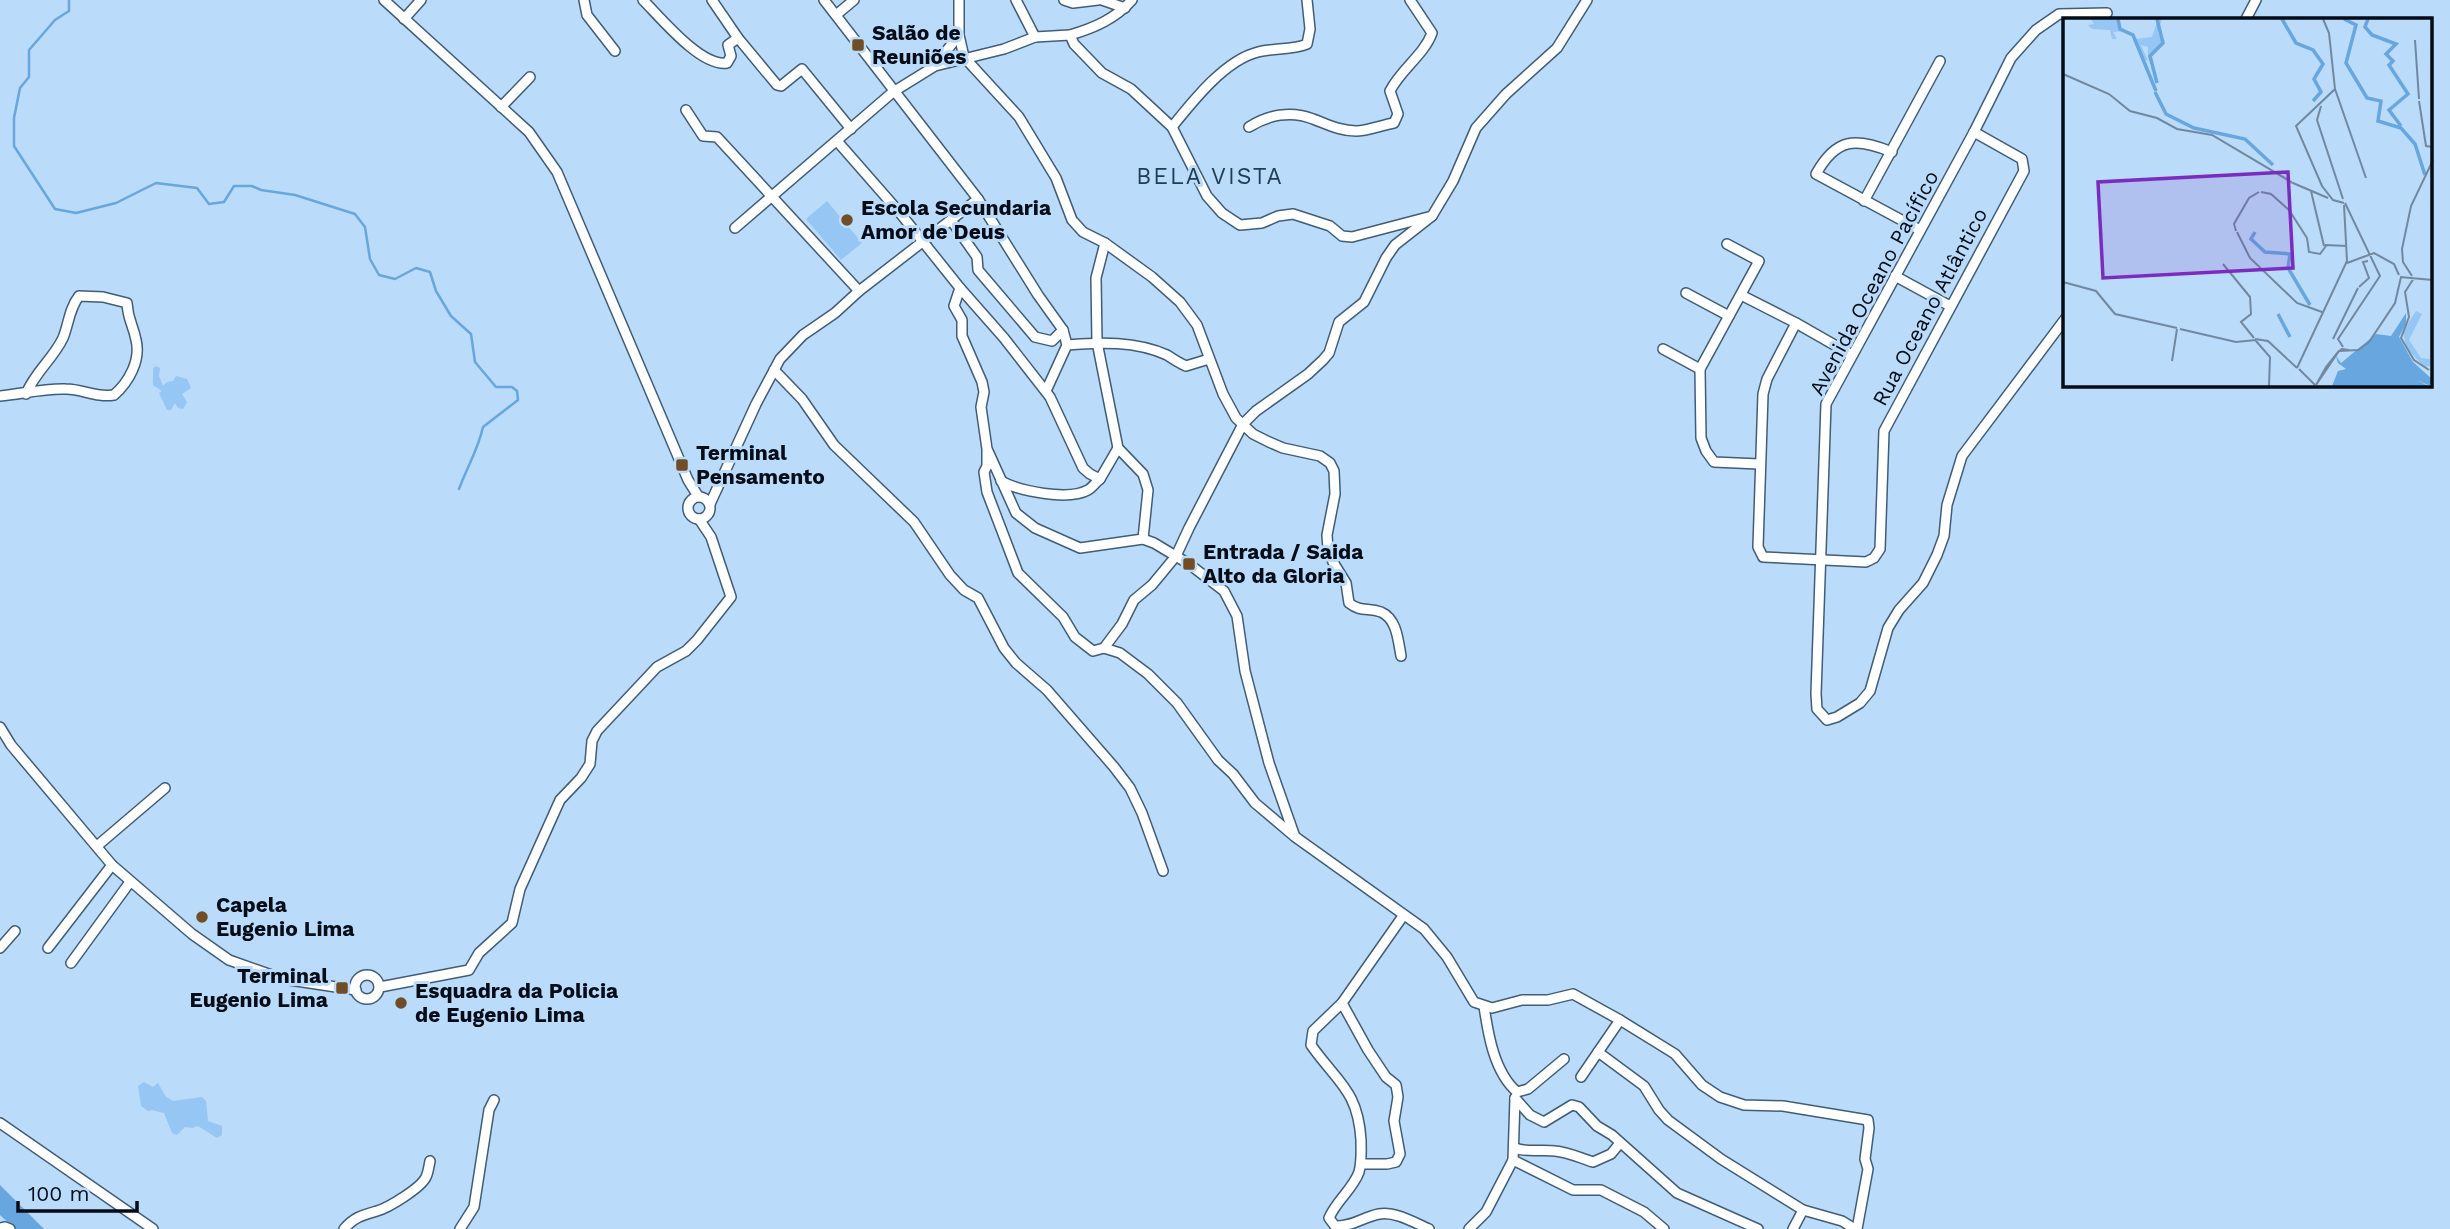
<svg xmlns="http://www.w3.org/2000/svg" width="2450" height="1229" font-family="'Work Sans',sans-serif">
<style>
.green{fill:#96c6f3}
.water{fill:#67a6df}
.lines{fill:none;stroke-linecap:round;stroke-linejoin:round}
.stream{stroke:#67a6df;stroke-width:2.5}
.minor-casing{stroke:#405d78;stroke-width:12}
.minor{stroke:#fff;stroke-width:9}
.poi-dot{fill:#704d26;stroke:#badbfa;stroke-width:2.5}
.labels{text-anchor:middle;stroke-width:6;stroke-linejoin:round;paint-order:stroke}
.poi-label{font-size:21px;font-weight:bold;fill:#030c17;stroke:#badbfa;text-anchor:start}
.street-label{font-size:21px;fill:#030c17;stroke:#badbfa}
.neighbourhood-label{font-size:23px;letter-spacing:2px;fill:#213d56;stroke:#badbfa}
.inset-river{fill:none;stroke:#67a6df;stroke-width:3.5}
.inset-road{fill:none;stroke:#71889f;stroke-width:2}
.view{fill:#7b2cbf;fill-opacity:0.15;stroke:#7b2cbf;stroke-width:3.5}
.inset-edge{fill:none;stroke:#030c17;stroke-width:3.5}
</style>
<rect width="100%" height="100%" fill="#badbfa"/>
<g class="green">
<path d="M827 201 862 243 841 260 806 219Z"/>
<path d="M155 366 160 368 159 376 163 386 167 382 173 381 176 376 187 379 191 388 182 394 187 402 183 409 178 408 175 403 171 410H167L159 393 162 391 153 385V369Z"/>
<path d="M144 1082 153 1087 158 1083 166 1097 173 1101 202 1097 206 1101 208 1121 222 1126V1135L217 1138 198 1126 192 1128 185 1127 177 1135 172 1133 164 1113 152 1110 148 1111 141 1106 138 1086Z"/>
</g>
<path class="water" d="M0 1185 44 1229H15L0 1215Z"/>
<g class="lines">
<path class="stream" d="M69 0V11L55 20 29 50V77L20 88 14 118V146L55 209 76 213 116 203 156 183 197 188 209 204 224 202 234 186H252L261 190 295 195 355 214 365 227 370 259 379 275 395 279 416 268 430 272 436 291 451 316 471 334 475 362 496 387H512L517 391 518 400 483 427C478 450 467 467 459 489"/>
<g class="minor-casing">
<g id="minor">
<path d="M384 0 529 132 557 172 688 480 698 496"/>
<path d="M584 0 587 15 615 51"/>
<path d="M643 0C661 18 701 67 727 63L731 56 728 45 738 38"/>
<path d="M712 0 738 38 777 85 781 86 802 69 851 129"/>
<path d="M824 0 978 199 1038 295 1063 330 1067 345 1046 391"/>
<path d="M959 0V35L964 57 1019 117 1056 178 1072 220 1083 232 1105 243 1152 277 1180 302 1197 325 1223 394 1236 418 1253 434 1269 442 1283 448 1320 456 1330 463 1334 471 1335 494 1327 535 1328 549 1333 562 1346 583 1349 603C1362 613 1368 607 1381 612 1397 619 1398 640 1401 656"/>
<path d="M1016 0 1035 37"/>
<path d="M1064 0 1073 3 1098 0"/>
<path d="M1102 0 1125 8"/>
<path d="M836 15 854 0"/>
<path d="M404 19 421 0"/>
<path d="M2246 19 2256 0"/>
<path d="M1070 35C1094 28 1115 19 1132 0"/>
<path d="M936 64 959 35"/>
<path d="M501 107 530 77"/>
<path d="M686 110 703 136 717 137 859 291"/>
<path d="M1172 127C1193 101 1225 60 1258 52 1274 48 1294 50 1307 44L1310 29 1307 0"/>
<path d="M1249 127C1268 115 1291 110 1313 119 1327 124 1340 131 1356 131 1367 131 1382 125 1394 123L1398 114 1390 91C1401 69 1424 55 1432 33L1410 0"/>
<path d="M837 141 900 213 960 288 954 306 962 320V336L982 382 984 392 981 407 987 449V466L984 472 987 492 1018 573 1063 617 1075 637 1093 651 1104 648"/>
<path d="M1892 152C1855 137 1836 138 1816 174L1920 230"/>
<path d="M1864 201 1940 61"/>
<path d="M1432 216 1395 245 1386 258 1364 302 1339 322 1329 353 1323 360 1308 374 1256 411 1243 424 1189 528 1176 556 1152 585 1134 600 1122 624 1104 648 1120 653 1148 674 1177 703 1218 760 1233 774 1255 803 1294 836 1424 929 1447 957 1474 1002 1492 1008 1522 1000H1548L1573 994 1620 1020 1675 1054 1702 1085 1720 1097 1744 1105 1783 1106 1868 1120 1869 1128 1865 1159 1868 1169 1857 1229"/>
<path d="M951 220 977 257 978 270 1035 337 1052 341 1063 330"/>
<path d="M735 228 893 92 935 66 1004 49 1035 37 1070 35 1074 44 1102 73 1131 89 1172 127 1207 196 1222 213 1240 225 1262 223 1278 216 1293 214 1330 226 1342 236 1352 237 1432 216 1453 181 1476 128 1506 94 1557 48 1587 0"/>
<path d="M1105 243 1096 278 1097 342 1118 448 1143 474 1148 490 1143 539"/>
<path d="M1727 244 1759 261 1700 369 1701 438 1706 451 1714 462 1759 464"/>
<path d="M1895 276 1950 306"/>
<path d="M960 288 1004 338 1050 397 1083 468 1090 474 1100 479 1118 448"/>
<path d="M1686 293 1729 316"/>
<path d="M1741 295 1796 323 1852 355"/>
<path d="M2065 319 1962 456 1947 505 1944 536 1937 555 1923 583 1899 610 1888 628 1870 691 1860 703 1837 717 1827 720 1817 709 1816 694 1826 404 1974 132 2011 58 2036 30 2059 14 2107 13"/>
<path d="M1796 323 1767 379 1763 394 1758 547 1763 557 1866 562 1874 558 1880 549 1884 431 2024 171 2022 159 1974 132"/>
<path d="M1067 345C1100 342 1136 341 1167 355 1173 359 1179 363 1186 366L1209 359"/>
<path d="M1663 349 1700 369"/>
<path d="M774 370 802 399 834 445 914 522 950 575 964 590 978 598 1004 648 1016 663 1047 690 1114 767 1130 788 1142 813 1163 871"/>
<path d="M0 396C22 394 44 388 66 389 83 389 96 398 114 395 129 382 141 360 136 340 133 324 128 321 127 303L103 297 79 296C69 309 69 323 63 338 53 359 35 372 26 394"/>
<path d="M988 451 1016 513 1035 528 1080 548 1143 539 1154 543 1189 564 1224 591 1237 616 1245 671 1269 763 1294 834"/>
<path d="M1001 481C1019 491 1068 501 1088 490 1092 488 1096 482 1100 479"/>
<circle cx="699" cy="508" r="11"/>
<path d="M710 504 756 404 780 359 803 335 835 313 859 291 978 199"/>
<path d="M0 727 11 745 112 865 192 934 229 960 283 979 356 990"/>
<path d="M97 846 165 788"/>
<path d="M1403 916 1342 1003 1313 1031 1311 1045C1337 1082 1358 1090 1361 1140 1361 1151 1362 1161 1359 1172 1353 1189 1336 1201 1329 1218L1335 1226C1352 1227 1363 1217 1379 1214 1395 1211 1415 1223 1429 1229"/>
<path d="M0 948 15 931"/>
<path d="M48 948 112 865"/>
<path d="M71 963 130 882"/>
<circle cx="367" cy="987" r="12"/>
<path d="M380 987 469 970 479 953 512 923 520 889 560 800 581 778 590 764 592 741 597 731 657 667 686 651 697 640 731 597 711 537 699 519"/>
<path d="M1342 1003 1368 1050 1386 1077 1396 1085 1398 1097 1394 1121 1400 1154 1396 1162 1387 1164H1361"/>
<path d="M1484 1006C1488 1034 1494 1072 1517 1092L1528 1089 1564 1059"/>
<path d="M1598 1052 1644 1086 1659 1110 1668 1120 1721 1159 1803 1210"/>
<path d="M1581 1077 1620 1020"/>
<path d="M1515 1098 1530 1115 1544 1122 1572 1105 1579 1107 1597 1126 1612 1135 1677 1193 1758 1229"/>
<path d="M0 1123 153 1229"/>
<path d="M1515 1148C1527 1153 1541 1149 1555 1151 1568 1152 1580 1158 1593 1162L1611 1154 1620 1143"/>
<path d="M1513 1160 1573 1190H1601L1644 1212 1664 1229"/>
<path d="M0 1228 5 1227 10 1229"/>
<path d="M344 1229C354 1217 363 1215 377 1211 388 1208 421 1188 426 1177 428 1173 429 1166 430 1161"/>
<path d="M460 1229 474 1207 489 1110 494 1100"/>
<path d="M1469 1229 1486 1212 1513 1160 1515 1098"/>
<path d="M1793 1229 1803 1210 1842 1221 1855 1229"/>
</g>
</g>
<use href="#minor" class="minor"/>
</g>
<g class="poi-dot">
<rect x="851" y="38" width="14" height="14" rx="3.5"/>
<circle cx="847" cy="220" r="7"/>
<rect x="675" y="458" width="14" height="14" rx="3.5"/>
<rect x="1182" y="557" width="14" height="14" rx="3.5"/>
<circle cx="202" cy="917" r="7"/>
<rect x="335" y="981" width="14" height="14" rx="3.5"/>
<circle cx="401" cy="1003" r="7"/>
</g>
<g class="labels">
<g class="poi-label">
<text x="872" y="40">Salão de<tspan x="872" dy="24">Reuniões</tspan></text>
<text x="861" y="215">Escola Secundaria<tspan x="861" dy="24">Amor de Deus</tspan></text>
<text x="696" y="460">Terminal<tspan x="696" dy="24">Pensamento</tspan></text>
<text x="1203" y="559">Entrada / Saida<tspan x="1203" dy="24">Alto da Gloria</tspan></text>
<text x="216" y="912">Capela<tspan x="216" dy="24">Eugenio Lima</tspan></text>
<text x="328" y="983" text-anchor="end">Terminal<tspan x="328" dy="24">Eugenio Lima</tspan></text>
<text x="415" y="998">Esquadra da Policia<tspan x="415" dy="24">de Eugenio Lima</tspan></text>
</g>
<g class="street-label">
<text transform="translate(1874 283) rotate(-62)" y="7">Avenida Oceano Pacífico</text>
<text transform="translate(1930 307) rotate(-62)" y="7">Rua Oceano Atlântico</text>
</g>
<g class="neighbourhood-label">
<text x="1210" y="184">BELA VISTA</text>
</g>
</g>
<g transform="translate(2063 18)">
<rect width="369" height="369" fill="#badbfa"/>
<path d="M28 1H55L59 13 50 14 54 21H49L47 12 29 11 25 7 31 6ZM95 1H99L95 14 99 25 86 38 90 50 85 39V29L78 27 85 43 80 41 81 45 72 21 89 19ZM353 293 359 296 346 322 358 340 367 341V348L361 349 343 329 340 313Z" fill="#96c6f3"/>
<path d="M343 295V305L336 319 350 344 369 361 367 368 354 362 365 368H269L275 353 283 351 275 345 273 338 278 345 313 316 328 318Z" fill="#67a6df"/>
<path class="inset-river" d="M55 1 57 11 70 17 93 73M219 1 233 25 250 32 260 46 251 61 258 74 250 83M281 1 293 7 283 45 304 80 318 83 315 103 338 110 352 126 362 157M305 1 302 9 309 17 333 26 323 36 330 43 326 47 345 76 326 92 338 108M94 65 87 38 100 25 94 1M92 74 103 96 131 110 182 121 210 147M192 214 188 221 202 234 227 236 225 250 247 287M215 296 227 319"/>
<path class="inset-road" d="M260 1 266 15 272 71 233 108 259 168 270 182 281 185M352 22 356 81M0 56 46 76 67 93 94 100 114 111 149 117 230 165 265 180M272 71 303 160M356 83 363 128 370 129M258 88 254 102 280 181M248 173 261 228M198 174 208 176 226 192 244 220 246 234 257 236 263 228M173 213 171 206 186 180 196 174M174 214 187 240 234 285 259 294M262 227 284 228M284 245 311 235 331 246 336 257M160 246 187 279 188 296 178 304 191 320M349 258 340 244 339 231 348 188 370 142M337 259 370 262M351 260 342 274 346 299 338 320 351 342 366 352M0 264 33 273 52 296 114 310M296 269 306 260 300 244 305 243M117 311 173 324 193 322M192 321 205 323 234 350M270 321 295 270M193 323 207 339 206 368M280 329 275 321 317 258 282 185M286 332 279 331 275 334 263 349 253 367 276 333 295 332 306 324 332 285 338 259M109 343 114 311M234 350 284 243 281 187M236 351 252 367"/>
<path class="view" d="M225 154 230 250 40 260 35 164Z"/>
<rect width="369" height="369" class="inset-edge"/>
</g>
<path d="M18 1201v10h119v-10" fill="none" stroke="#030c17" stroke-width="3.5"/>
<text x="28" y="1201" font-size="21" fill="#030c17" stroke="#badbfa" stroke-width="5" paint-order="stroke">100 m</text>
</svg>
